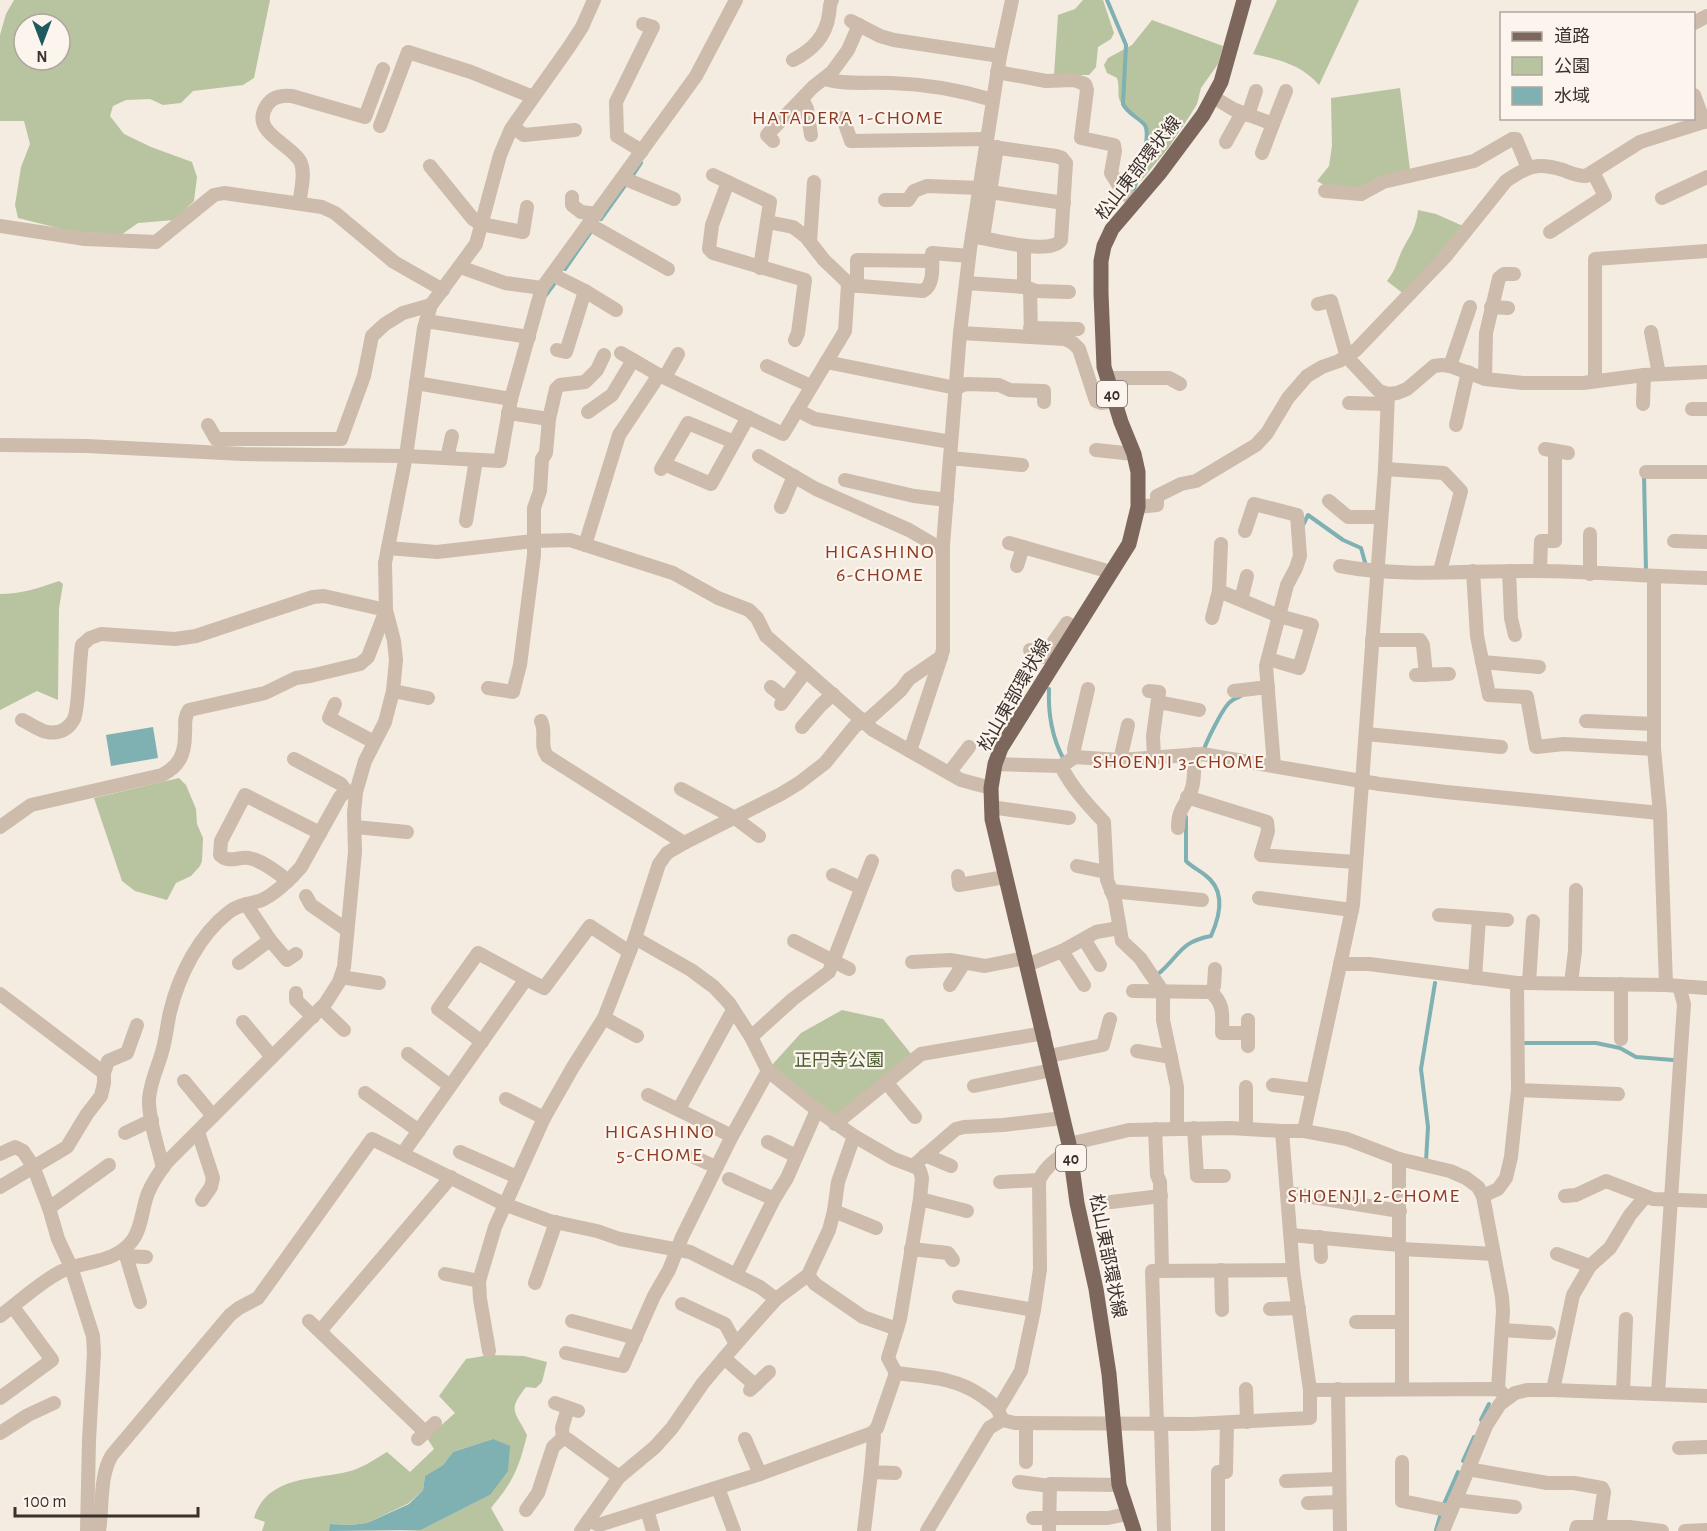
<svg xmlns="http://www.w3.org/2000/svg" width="1707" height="1531" font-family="'Alegreya Sans','Noto Sans JP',sans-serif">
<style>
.green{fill:#b8c4a0;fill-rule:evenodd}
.water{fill:#7fb0b2}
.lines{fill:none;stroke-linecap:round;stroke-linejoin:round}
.stream{stroke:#7fb0b2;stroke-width:4}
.minor{stroke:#cdbbac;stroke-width:14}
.major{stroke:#7d675c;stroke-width:15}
.labels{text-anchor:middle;stroke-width:4.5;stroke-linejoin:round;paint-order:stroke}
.shield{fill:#fbf5ee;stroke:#756b66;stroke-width:1.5}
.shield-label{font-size:16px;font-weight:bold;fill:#3b302b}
.street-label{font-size:18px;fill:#3b302b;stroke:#fbf5ee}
.park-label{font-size:18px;fill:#4a5a2e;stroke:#fbf5ee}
.neighbourhood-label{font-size:20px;letter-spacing:1.5px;fill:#8c3b22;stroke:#fbf5ee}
</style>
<rect width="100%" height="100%" fill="#f4ebe1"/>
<g class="green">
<path d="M14 0H270L254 78 243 85 193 91 181 103 163 105 150 99 126 100 113 106 110 116 124 134 151 147 192 162 197 177 194 201 174 220 138 223 121 235 70 231 18 218 15 205 21 167 30 144 24 121H0V35L6 14ZM24 24H60V60H24Z"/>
<path d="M1083 0H1103L1114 33 1111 39 1098 47 1096 67 1089 75H1054L1058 15 1075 9Z"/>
<path d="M1277 0H1359L1319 85C1302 65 1278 59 1253 54Z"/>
<path d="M1152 20 1223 46 1218 64 1201 88 1197 104 1189 117 1169 147 1141 181 1139 180V177C1146 159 1157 128 1138 116 1131 111 1124 109 1120 101 1117 95 1120 87 1117 78L1107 73 1104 65 1108 58 1132 45Z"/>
<path d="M1400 88 1410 170 1364 188 1326 186 1317 181 1329 166 1332 146 1331 98Z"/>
<path d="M1418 210 1436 214 1463 226 1405 295 1387 281C1396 269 1395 267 1400 255 1408 237 1416 231 1418 210Z"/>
<path d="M59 581 63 584 59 608 58 700 37 691 0 710V594C21 594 39 588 59 581Z"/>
<path d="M179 778 186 785 196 809 197 824 203 838 202 861 200 866 191 876 176 883 167 900 135 891 122 881 94 798Z"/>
<path d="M842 1010 883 1019 912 1055 835 1118 771 1066 801 1033Z"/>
<path d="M490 1355 524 1356 547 1362 542 1382 536 1388 526 1387C507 1411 515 1411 527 1435 519 1468 513 1482 491 1508L504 1531H400L421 1530 490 1495 493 1439 453 1452 443 1465 425 1476 423 1490 409 1503 367 1523 351 1525 331 1524 329 1531H262L265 1522 254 1518C268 1473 318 1481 354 1470 365 1466 377 1458 387 1452L410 1472 434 1449 427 1438 455 1413 439 1396 466 1359Z"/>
</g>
<g class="water">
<path d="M153 727 158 758 111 766 106 735Z"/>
<path d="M493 1439 510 1446 508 1471 490 1495 421 1530 329 1531 330 1524 351 1525 367 1523 409 1504 423 1490 425 1476 443 1465 453 1452Z"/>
</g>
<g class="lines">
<g class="stream">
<path d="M1107 0 1126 45 1123 104C1128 114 1137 116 1144 124 1153 134 1138 176 1134 189"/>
<path d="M633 175 641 163"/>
<path d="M601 219 626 184"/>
<path d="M565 269 590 233"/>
<path d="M546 295 554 284"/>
<path d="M1644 475 1646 571"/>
<path d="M1303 525 1308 515 1343 540 1361 548 1366 566"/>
<path d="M1049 689C1048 713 1052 737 1063 758"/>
<path d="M1203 752C1206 742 1221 712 1228 704 1232 699 1236 698 1241 696"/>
<path d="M1157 975C1180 956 1179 942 1211 936 1220 916 1226 890 1205 875 1199 870 1192 867 1186 861V817"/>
<path d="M1522 1043H1596L1620 1048 1636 1057 1673 1060"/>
<path d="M1426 1161 1428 1127 1421 1069 1435 983"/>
<path d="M1481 1420 1489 1404"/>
<path d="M1463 1461 1474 1437"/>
<path d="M1444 1504 1458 1472"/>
<path d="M1436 1530 1441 1513"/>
</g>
<g class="minor">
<path d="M851 21 880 36 894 40 1000 56"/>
<path d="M1694 23 1707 16"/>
<path d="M793 60C812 50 826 37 829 14 830 9 829 5 832 0"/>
<path d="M997 72 1046 81 1074 80 1085 84 1087 90 1081 138 1114 145 1115 151 1111 173 1121 189 1135 202"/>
<path d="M825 79C845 85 869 82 891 83 925 84 960 90 993 100"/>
<path d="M1694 95 1704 122"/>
<path d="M1213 97 1233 109 1273 124 1262 153"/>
<path d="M802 99 807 109 811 135"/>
<path d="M1248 115 1256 91"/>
<path d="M843 118 851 141 987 139"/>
<path d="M1273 124 1286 91"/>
<path d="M380 126 408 52 471 72 533 97"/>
<path d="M513 127 524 135 575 130"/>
<path d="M773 141 767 135 813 87 832 72 848 50 859 25"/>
<path d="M1226 142 1242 113"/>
<path d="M642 151 617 136 616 102 653 27 643 24"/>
<path d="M430 166 473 219 481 224 523 232 527 207"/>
<path d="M713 175 770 202 760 268"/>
<path d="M623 178 674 199"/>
<path d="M728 182 712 225 709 249 713 253 805 280 798 333 795 340"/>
<path d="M1325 191 1361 194 1383 182 1474 161 1512 139H1516L1528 168"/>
<path d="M990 192 1064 203"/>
<path d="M572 197V205L581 212 597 214"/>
<path d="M1662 198 1707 177"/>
<path d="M885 200H908L914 191 927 186 980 188"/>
<path d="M299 203C301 191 306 172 300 161 290 143 249 132 267 105 273 96 283 95 292 96L365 117 383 69"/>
<path d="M589 224 668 269"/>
<path d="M0 226 85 239 156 242 214 195 224 193 322 207 335 213 394 262 443 290"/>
<path d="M1550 232 1605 196 1593 172"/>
<path d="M972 236C990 239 1050 256 1061 240L1066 163 1062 158 1056 156 986 146"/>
<path d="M983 238 997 147"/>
<path d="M810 242 814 182"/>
<path d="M1024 246V287"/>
<path d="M460 267 505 283 542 288 696 76 736 0"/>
<path d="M553 275 585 291 616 310"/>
<path d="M966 283 1024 287 1036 291 1069 292"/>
<path d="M848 285 923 291C935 285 932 264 932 253L969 256"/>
<path d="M857 286V260L932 261"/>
<path d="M1030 289 1031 335"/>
<path d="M1318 304 1331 301 1347 357 1379 391 1388 394 1397 393 1407 389 1434 366 1442 365 1450 366 1485 379 1523 383H1583L1644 375 1707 372"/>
<path d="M1491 307 1508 308"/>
<path d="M426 321 529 337"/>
<path d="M1030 328 1078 329"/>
<path d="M1651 332 1659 374"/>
<path d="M960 333 1065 339 1073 343 1079 349 1096 401 1102 403 1114 401"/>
<path d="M557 350 566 352 585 291"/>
<path d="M621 353 659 375 783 434 845 331 848 285 846 281 824 260 806 237 793 227 768 222"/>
<path d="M826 362 956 388 966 384 999 385 1010 390 1044 391V402"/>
<path d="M767 366 811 386"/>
<path d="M1450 366 1470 307"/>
<path d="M665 377 678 354"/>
<path d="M1107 378H1169L1180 384"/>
<path d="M1485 379 1486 333 1499 278 1504 274H1514"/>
<path d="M1595 381V259L1707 251"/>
<path d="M416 383 511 399"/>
<path d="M1349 403 1387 404"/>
<path d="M1643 404 1644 375"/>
<path d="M1692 409H1707"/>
<path d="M797 410 815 419 951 442"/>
<path d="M588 412 612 395 633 360"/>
<path d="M508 413 549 419"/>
<path d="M208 425 216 439H341L364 376 372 336 385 324 403 313 431 305"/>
<path d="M1456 425 1468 372"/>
<path d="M0 445 87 446 243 454 406 456 500 461 511 399 542 288"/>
<path d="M1545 449 1568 453"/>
<path d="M1096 450 1134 454"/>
<path d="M759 456 816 489 909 530 943 550"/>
<path d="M447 458 452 436"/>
<path d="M950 458 1022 465"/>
<path d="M664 464 711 484 748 417"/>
<path d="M661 469 688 423 734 442"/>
<path d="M1385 469 1444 473 1461 491 1440 571"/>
<path d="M1646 472H1707"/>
<path d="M845 480 914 496 947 500"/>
<path d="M1329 501 1348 517H1381"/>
<path d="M781 507 794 476"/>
<path d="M1138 507 1157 505V496L1181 484 1196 481 1256 445 1267 433 1288 398 1307 376 1322 367 1339 361 1356 350 1445 257 1506 181C1528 166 1537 162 1563 170 1571 173 1577 176 1586 176L1640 142 1707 121"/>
<path d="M466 521 476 460"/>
<path d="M1245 531 1254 504 1297 515 1300 556 1296 568 1287 585 1266 666 1274 766"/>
<path d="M1590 534V574"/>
<path d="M1674 541 1707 542"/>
<path d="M1009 543 1111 572"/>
<path d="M585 545 619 435 659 375"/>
<path d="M388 548 437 552 533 541 570 540 673 573 718 598 749 610 757 618 766 636 873 730 961 780 991 788"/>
<path d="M1017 566 1023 547"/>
<path d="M1340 566C1403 578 1473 570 1537 571 1594 571 1650 577 1707 578"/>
<path d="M1473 571 1477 636 1489 695 1527 697 1536 747 1564 744 1654 749"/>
<path d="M1509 571 1511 618 1515 635"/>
<path d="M1540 571 1541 541H1555V451"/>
<path d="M1654 578V749L1660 813 1666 985"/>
<path d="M1219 591 1279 616 1312 625 1299 668 1268 659"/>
<path d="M1241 600 1247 576"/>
<path d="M1212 618 1219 591 1221 544"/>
<path d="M1372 640H1420L1423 645 1426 675"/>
<path d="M1030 650 1043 657 1067 623 1076 628"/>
<path d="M1482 662 1539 667"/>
<path d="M1416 675 1449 674"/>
<path d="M771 687 785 698"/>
<path d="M488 688 513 692 520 665 534 555V508L540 491 542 459 546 453 549 419 556 389 560 385 585 382 597 370 604 355"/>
<path d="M393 691 428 698"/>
<path d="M1149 691 1159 692 1153 736 1154 758"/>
<path d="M1234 691 1268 687"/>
<path d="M1158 702 1199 710"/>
<path d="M335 704 329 718 374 742"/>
<path d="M781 704 806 671"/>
<path d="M541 721C547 733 539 745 547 756L684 843"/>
<path d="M1586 721 1654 724"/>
<path d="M802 727 821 705 833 694"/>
<path d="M1366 734 1501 747"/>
<path d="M910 751 941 657"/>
<path d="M1075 757 1074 749 1088 689"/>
<path d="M294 759 341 784 346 791 354 792"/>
<path d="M1120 760 1128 725"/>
<path d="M995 764 1061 766 1075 757 1120 760 1202 754 1379 784 1446 792 1660 813"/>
<path d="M1061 766C1072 788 1088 805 1104 822L1107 880 1115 900 1122 941 1140 958 1163 992V1020L1177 1087V1128"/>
<path d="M949 773 969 747"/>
<path d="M681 789 735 818 759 836"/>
<path d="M1187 797 1267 822 1268 831 1261 855 1355 862"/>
<path d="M991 807 1069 818"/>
<path d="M0 827 31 805 162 775C179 766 185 755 185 734 186 725 183 719 189 710L265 693 296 678 310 676 360 664 368 657 386 610 324 596 313 597 196 636 175 639 101 634 90 638 82 645C79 662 79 709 74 719 68 730 59 734 47 732 38 730 31 724 22 720"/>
<path d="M355 827 407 832"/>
<path d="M1178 828C1178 806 1187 806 1192 788 1195 778 1194 765 1194 754"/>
<path d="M1077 866 1106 872"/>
<path d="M833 875 861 888"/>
<path d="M958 876 959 885 1005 877"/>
<path d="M288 881C277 872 263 861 249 858 238 856 230 864 220 855L221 841 245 795 320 833"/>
<path d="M1111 891 1202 900"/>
<path d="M306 896 311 905 347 930"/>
<path d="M1259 898 1352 910"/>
<path d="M246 904 270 940 287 960 296 954"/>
<path d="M1439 915 1507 920"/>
<path d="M1084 939 1100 965"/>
<path d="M794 941 849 969"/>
<path d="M1062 951 1084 985"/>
<path d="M912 962 950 960 985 966 1025 958"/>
<path d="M239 963 270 940"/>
<path d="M1340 964H1369L1517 983 1666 985 1707 988"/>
<path d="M1027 965 1062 951 1096 932 1119 928"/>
<path d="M341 977 379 983"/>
<path d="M1475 978 1479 918"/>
<path d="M1529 983 1533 921"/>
<path d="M1571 983 1575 951 1576 890"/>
<path d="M1621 984V1039"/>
<path d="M950 985 964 963"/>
<path d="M1133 991 1211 992C1225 1005 1222 1015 1222 1033H1248"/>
<path d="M1211 992 1214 986 1215 969"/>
<path d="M296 993V1000L313 1017"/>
<path d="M0 994 104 1073V1083L101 1096 87 1114 67 1147 0 1187"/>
<path d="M321 1008 344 1030"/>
<path d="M604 1018 637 1036"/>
<path d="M243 1022 272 1057"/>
<path d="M751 1037 793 999 829 972 872 861"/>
<path d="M482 1042 438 1009 478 953 526 979"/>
<path d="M1248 1046V1020"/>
<path d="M1137 1051 1171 1057"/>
<path d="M408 1054 450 1086"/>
<path d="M1049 1056 1103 1045 1110 1019"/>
<path d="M104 1073 108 1061 127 1053 137 1025"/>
<path d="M184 1081 213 1116"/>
<path d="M886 1082 915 1117"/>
<path d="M1273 1085 1313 1090"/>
<path d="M974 1086 1052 1070"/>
<path d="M1246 1087V1129"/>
<path d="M1518 1090 1618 1094"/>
<path d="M365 1093 419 1131"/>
<path d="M648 1095 732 1136"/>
<path d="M506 1099 544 1118"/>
<path d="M679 1109 733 1010"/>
<path d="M835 1124 921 1054 1044 1033"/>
<path d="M1194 1128 1197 1176H1224"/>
<path d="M1155 1129 1157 1175 1160 1182 1162 1271"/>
<path d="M1304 1131 1353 905 1385 469 1388 394"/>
<path d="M198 1132 213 1178 211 1187 202 1200"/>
<path d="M125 1133 152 1120"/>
<path d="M854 1136 894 1159 918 1168 920 1171 922 1178 920 1199 900 1319 897 1329"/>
<path d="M768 1142 796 1156"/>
<path d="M1069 1144 1129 1130 1230 1128 1282 1131H1304L1347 1139 1399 1159 1450 1171 1466 1178 1478 1187 1483 1196 1502 1297 1503 1311 1498 1389"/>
<path d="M460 1152 517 1177"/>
<path d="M403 1153 526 979 544 988 590 926 628 951"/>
<path d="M0 1154 15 1147 23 1151 33 1166 49 1208 58 1239 71 1267 93 1336 94 1353 89 1440 87 1531"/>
<path d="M925 1155 951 1166"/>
<path d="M694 1157 716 1167"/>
<path d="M913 1166 956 1129 964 1127 1003 1125 1063 1118"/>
<path d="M163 1168C158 1146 149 1122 149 1101 149 1085 158 1067 162 1052 166 1039 167 1025 170 1012 179 975 199 935 229 912 238 905 248 904 259 901 272 897 292 878 301 867L340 797 346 791"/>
<path d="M729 1179 774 1199"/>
<path d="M1000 1182 1039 1180C1046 1166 1056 1158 1070 1151"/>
<path d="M1287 1193 1400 1211"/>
<path d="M1483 1196 1498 1189 1506 1178 1511 1157 1518 1090 1517 983"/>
<path d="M1565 1196 1576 1195 1606 1181 1653 1199 1707 1201"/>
<path d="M920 1199 967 1211"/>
<path d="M1111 1202 1161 1196"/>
<path d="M49 1208 109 1165"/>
<path d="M834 1211 876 1228"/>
<path d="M1291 1235 1399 1245 1402 1249"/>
<path d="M1320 1237 1321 1257"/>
<path d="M1399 1245V1159"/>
<path d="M124 1249 140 1302"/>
<path d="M911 1249 948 1253 953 1260"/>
<path d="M1557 1254 1590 1266"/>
<path d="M126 1256 146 1257"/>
<path d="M1221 1270 1222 1310"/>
<path d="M445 1274 479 1281"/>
<path d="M736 1275 774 1199 787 1178 817 1110"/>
<path d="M808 1275 815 1284 863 1317 897 1329 888 1358 896 1373C927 1377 955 1377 982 1396 994 1405 998 1406 1002 1420"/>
<path d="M535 1283 556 1222"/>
<path d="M959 1297 1034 1310"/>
<path d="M682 1304 725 1324 736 1344"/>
<path d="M1270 1309 1299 1308"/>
<path d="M0 1316C19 1302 39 1283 60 1272 84 1260 114 1264 132 1241 142 1228 142 1208 148 1193 153 1181 160 1171 168 1161L325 1004 339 982 344 967 355 852 354 813 356 792 365 761 385 722 393 691 396 660 394 641 386 610 385 563 406 456 424 328 431 305 476 244 500 155 511 129 569 47 582 27 594 0"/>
<path d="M309 1321 425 1432"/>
<path d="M572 1321 636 1338"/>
<path d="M1356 1322H1402"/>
<path d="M1502 1330 1549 1333"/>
<path d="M320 1331 451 1177"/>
<path d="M489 1351 480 1299 479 1281 495 1227 544 1118 573 1067 604 1018 635 938 659 864 667 853 684 843 781 794 799 783 825 763 855 726 871 717 901 690 909 679 941 657 943 650V545L960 333 970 249 1000 56 1012 0"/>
<path d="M566 1353 623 1366 654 1296 669 1270 682 1237 732 1136 768 1071"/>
<path d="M724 1358 755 1385"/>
<path d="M1402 1388V1249L1494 1254"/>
<path d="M1246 1389 1247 1422"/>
<path d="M1338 1389 1340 1531"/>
<path d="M750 1390 769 1372"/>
<path d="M1310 1390 1498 1389 1503 1394"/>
<path d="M1553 1390 1573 1295 1590 1266 1610 1248 1630 1215 1645 1197"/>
<path d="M1623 1392 1626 1319"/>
<path d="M1658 1393 1684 1004 1679 986"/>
<path d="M0 1398 52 1360 13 1307"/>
<path d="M555 1403 578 1411"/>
<path d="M999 1408 1021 1371 1034 1310 1040 1269 1039 1180"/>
<path d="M1157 1425 1152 1271 1293 1270"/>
<path d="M1161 1425 1164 1531"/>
<path d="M0 1433 28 1415 54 1403"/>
<path d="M872 1433 874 1437 871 1472 895 1473"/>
<path d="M563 1438 562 1428 568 1408"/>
<path d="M418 1439 435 1423"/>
<path d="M745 1439 760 1474"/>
<path d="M1679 1448 1707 1447"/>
<path d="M1026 1462V1424"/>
<path d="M1402 1462V1501L1451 1511"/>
<path d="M1468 1469 1547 1483H1574L1602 1488 1604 1492 1599 1527"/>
<path d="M1286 1481 1338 1479"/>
<path d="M1019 1482 1050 1486"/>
<path d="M718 1488 734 1531"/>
<path d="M1455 1500 1515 1507"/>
<path d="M1308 1503 1339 1502"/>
<path d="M526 1510 538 1493 553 1447 563 1438 567 1439 619 1477"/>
<path d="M647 1510 653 1531"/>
<path d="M1033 1518H1108L1127 1514"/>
<path d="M589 1520 599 1525 760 1474 872 1433 877 1428 896 1373"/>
<path d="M99 1531C103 1507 99 1476 112 1455L230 1315 239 1308 258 1298 372 1139 504 1204 550 1221 597 1231 620 1239 690 1252 760 1287 776 1299"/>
<path d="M581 1531 619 1477 655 1447 672 1428 703 1383 736 1344 776 1299 808 1275 829 1230 834 1211 838 1182 854 1136 817 1110 768 1071 751 1037 729 1003 714 987 691 970 635 938"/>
<path d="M864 1531 871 1472"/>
<path d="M927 1531 989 1428 1002 1420 1015 1423 1193 1424 1310 1418V1390L1293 1270 1282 1131"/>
<path d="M1049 1531 1050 1484 1119 1485"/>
<path d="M1218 1531V1472H1226L1227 1423"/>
<path d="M1443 1531 1486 1426 1500 1404 1515 1393 1527 1390H1553L1707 1396"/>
<path d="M1576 1531 1577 1527H1629L1662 1531"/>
<path d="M1685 1531 1707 1530"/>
</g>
<path class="major" d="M1134 1531 1119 1485 1109 1374 1096 1289 1077 1203 1069 1144 992 819 991 788 995 764 1001 748 1129 544 1138 507V472L1134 454 1121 422 1104 367 1101 293V261L1104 246 1112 229 1159 174 1203 115 1221 82 1244 0"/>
</g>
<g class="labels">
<g class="shield">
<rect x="1097" y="381" width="30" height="26" rx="4.5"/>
<rect x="1056" y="1145" width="30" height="26" rx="4.5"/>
</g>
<g class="shield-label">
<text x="1112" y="400">40</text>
<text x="1071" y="1164">40</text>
</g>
<g class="street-label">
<text transform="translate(1138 168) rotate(-52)" y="6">松山東部環状線</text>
<text transform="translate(1014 695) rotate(-60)" y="6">松山東部環状線</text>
<text transform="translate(1108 1256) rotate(79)" y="6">松山東部環状線</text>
</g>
<g class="park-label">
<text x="839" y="1066">正円寺公園</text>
</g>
<g class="neighbourhood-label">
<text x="848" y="124">HATADERA 1-CHOME</text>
<text x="880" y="558">HIGASHINO<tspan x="880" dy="23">6-CHOME</tspan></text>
<text x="1179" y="768">SHOENJI 3-CHOME</text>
<text x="660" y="1138">HIGASHINO<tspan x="660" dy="23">5-CHOME</tspan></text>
<text x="1374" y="1202">SHOENJI 2-CHOME</text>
</g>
</g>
<rect x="1500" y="12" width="195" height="108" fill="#fbf5ee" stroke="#aea6a0" stroke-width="1.5"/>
<rect x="1512" y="32" width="30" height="9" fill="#7d675c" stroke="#aea6a0" stroke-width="1.5"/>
<text x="1554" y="42" font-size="18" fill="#3b302b">道路</text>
<rect x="1512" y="57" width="30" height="18" fill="#b8c4a0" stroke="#aea6a0" stroke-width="1.5"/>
<text x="1554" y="72" font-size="18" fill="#3b302b">公園</text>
<rect x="1512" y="87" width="30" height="18" fill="#7fb0b2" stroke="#aea6a0" stroke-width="1.5"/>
<text x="1554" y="102" font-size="18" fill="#3b302b">水域</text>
<g transform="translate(42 42) rotate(180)"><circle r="28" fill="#fbf5ee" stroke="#aea6a0" stroke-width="1.5"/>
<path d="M0-4.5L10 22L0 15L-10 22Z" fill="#1f5a5e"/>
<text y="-9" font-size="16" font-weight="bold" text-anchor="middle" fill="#3b302b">N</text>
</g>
<path d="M15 1507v9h183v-9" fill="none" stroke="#3b302b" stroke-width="3"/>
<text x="24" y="1507" font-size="18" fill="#3b302b" stroke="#fbf5ee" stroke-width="4.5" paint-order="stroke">100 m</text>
</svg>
